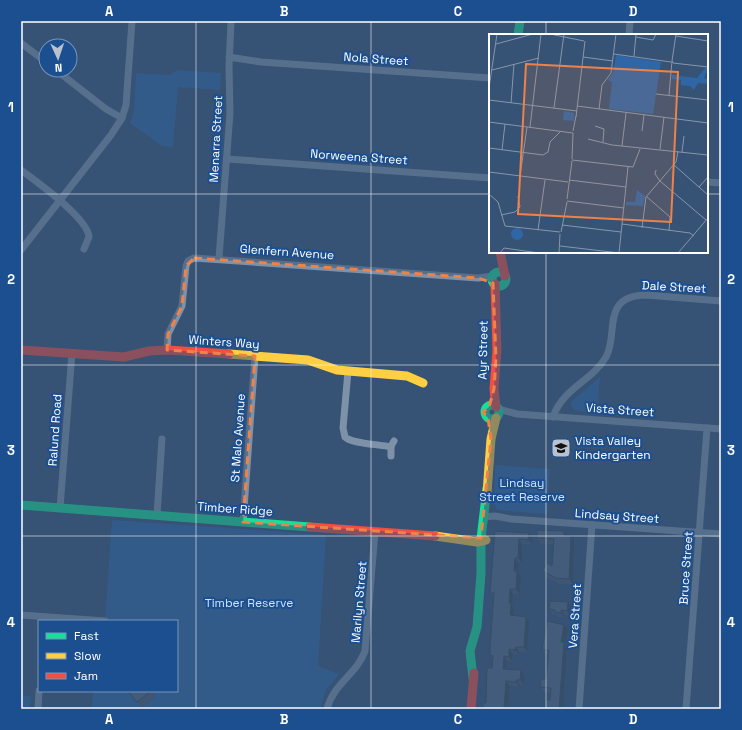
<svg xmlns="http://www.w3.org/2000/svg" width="742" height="730" font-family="'Space Grotesk',sans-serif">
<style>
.green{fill:#2f66a5}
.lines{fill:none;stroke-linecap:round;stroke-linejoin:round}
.street{stroke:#7d92a8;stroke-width:7}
.fast{stroke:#16e098;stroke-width:9}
.slow{stroke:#ffcf43;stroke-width:9}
.jam{stroke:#f24e42;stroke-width:9}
.wall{fill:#475a72}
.shaded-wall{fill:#394a5c}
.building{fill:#526984;stroke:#394a5c}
.marked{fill:none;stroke:#ee8249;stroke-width:3;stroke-dasharray:8 5;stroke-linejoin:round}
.grid{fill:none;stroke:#fff;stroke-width:1;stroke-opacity:0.55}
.labels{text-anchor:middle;stroke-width:4;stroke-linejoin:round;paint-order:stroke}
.street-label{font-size:12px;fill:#fff;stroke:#1b4f8f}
.poi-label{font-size:12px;fill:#fff;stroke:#1b4f8f;text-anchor:start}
.park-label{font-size:12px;fill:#cfe3fa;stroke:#1b4f8f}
.inset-road{fill:none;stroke:#8697ac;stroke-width:1}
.view{fill:#ee8249;fill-opacity:0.15;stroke:#ee8249;stroke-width:2}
.inset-edge{fill:none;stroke:#fff;stroke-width:2}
.neatline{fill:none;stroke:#fff;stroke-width:1.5}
.grid-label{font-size:13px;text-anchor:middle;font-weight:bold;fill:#fff}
</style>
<rect width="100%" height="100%" fill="#365274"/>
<g class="green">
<path d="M177 70 221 73 220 90 178 87 173 147 162 146 130 123 134 112 136 73 170 75Z"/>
<path d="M600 377 597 412C588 412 575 413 571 406L572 401Z"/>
<path d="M495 465 550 469 547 514 497 510 494 504Z"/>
<path d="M112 520 326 535 318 666 339 674 326 690 320 709H92L93 691H177V621H105Z"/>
<path d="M21 695 31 696 30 709H21Z"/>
</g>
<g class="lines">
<g class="street">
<path d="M629 35 630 21"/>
<path d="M21 43 46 62"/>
<path d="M229 57 261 62 490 78"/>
<path d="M56 70 106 109 122 118"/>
<path d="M227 159 490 178"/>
<path d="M21 170C37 182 88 218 89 237L84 249"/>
<path d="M707 182 721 183"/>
<path d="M21 250 111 135 122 118 126 105 132 21"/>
<path d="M219 258 230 113 229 67 231 21"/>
<path d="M167 350 168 334 182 306 186 266 188 261 194 258 478 278 493 276"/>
<path d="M348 371 343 428 345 437C352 444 379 444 391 447"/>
<path d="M498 409 517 414 721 429"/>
<path d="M553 417C563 388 592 381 606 357 619 334 600 296 646 295L721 301"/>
<path d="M391 456V446L394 441"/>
<path d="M60 508 72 353"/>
<path d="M157 515 162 439"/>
<path d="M484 517 495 516 511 519 721 534"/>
<path d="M243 522 255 356"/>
<path d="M21 615 105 621"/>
<path d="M38 709 39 691"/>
<path d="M327 709C333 684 357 674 365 651L375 532"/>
<path d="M579 709 592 525"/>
<path d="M686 709 707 428"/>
</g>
<g class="fast">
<path d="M518 35 520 21"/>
<circle cx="499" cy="279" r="7"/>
<circle cx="492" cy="412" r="7"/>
<path d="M21 505 310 527"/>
<path d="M473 678 470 651 477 627 481 573V539L487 488"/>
</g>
<g class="slow">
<path d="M229 354 308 360 337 370 407 376 423 383"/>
<path d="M487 493 491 439 496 418"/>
<path d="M435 536 477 542 486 540"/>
</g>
<g class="jam">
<path d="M500 252 505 276"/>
<path d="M495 284 497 350 494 389 496 407"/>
<path d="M21 350 124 357 149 351 167 350 229 354"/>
<path d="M310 527 435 536"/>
<path d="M471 709 474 673"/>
</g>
</g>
<g class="wall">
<path d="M495 531 529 533 532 538V545L522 544V564L519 563 518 573 521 577 520 594H513L512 605 514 608V615L529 622 527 652H519V655L513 654 512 662 507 661V669L521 670 524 676V685H520V687L510 686 508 708 509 709H483L486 703 492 668 493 660 490 655 493 598 490 593Z"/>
<path d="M564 531 567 535H571L574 540 573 584H559L546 577 542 571 552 566 554 544H540L537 538Z"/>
<path d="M571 606 570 615H564V617H558L556 614H552L549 609Z"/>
<path d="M568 630 565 644 567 647 550 700 551 693 544 692 540 687 546 679 548 655H546L542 650Z"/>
<path d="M127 691H151L156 697 141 709Z"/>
</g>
<g class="shaded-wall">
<path d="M564 531 568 536 564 535Z"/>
<path d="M529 533 532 538V545L528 540Z"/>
<path d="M571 535 574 540 573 584 569 579Z"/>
<path d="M519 539 522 544V564L518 558Z"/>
<path d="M515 558 519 563 518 573 521 577 520 594 516 589 514 571Z"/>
<path d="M510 589 513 594 512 605 514 608V620L510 615 509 603Z"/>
<path d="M568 602 571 606 570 615 567 611Z"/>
<path d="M561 610 564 615V617L561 613Z"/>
<path d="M526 617 529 622 527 652 524 647Z"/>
<path d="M564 625 568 630 565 644 567 647 563 709H559L561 642Z"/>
<path d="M516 647 519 652V655L515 650Z"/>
<path d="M509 649 513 654 512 662 509 657Z"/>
<path d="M504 656 507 661 506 674 503 669Z"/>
<path d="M521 670 524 676V685L520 680Z"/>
<path d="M516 680 520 685V687L516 682Z"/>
<path d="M506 681 510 686 508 709 504 708Z"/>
</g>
<g class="building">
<path d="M537 530 564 531V535H571L569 579 556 578 542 571 547 563 552 566 554 539 537 538Z"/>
<path d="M495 531 529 533 528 540 519 539 518 558H515L514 571H517L516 589H510L509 603H511L510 615 526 617 524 647H516L515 650 509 649V657L504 656 503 669 521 670 520 680H516V682L506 681 504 708H508V709H483V703H486L487 668H492L493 656 490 655V648L494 593H490Z"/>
<path d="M550 601 568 602 567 611 561 610V613L555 612V610L549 609Z"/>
<path d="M547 621 564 625 561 642H564L559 709H545V700H550L551 688 540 687 541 679H546L549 650H542Z"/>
<path d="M128 691H151L137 702Z"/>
</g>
<path d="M0 0H742V730H0ZM194 258 478 278 493 283 496 359 494 389 489 407 483 412 488 418 491 439 481 538 243 522 255 356 167 350 168 334 182 306 186 266Z" fill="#365274" fill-opacity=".55" fill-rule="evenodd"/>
<path class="marked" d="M194 258 478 278 493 283 496 359 494 389 489 407 483 412 488 418 491 439 481 538 243 522 255 356 167 350 168 334 182 306 186 266Z"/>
<path class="grid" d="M196 21V709M371 21V709M546 21V35M21 194H490M707 194H721M546 252V709M21 365H721M21 536H721"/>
<defs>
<g id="school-square" transform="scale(1)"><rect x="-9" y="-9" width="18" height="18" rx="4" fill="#b9c2ce" stroke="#1b4f8f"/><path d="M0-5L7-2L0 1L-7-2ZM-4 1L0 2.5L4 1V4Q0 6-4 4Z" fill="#111"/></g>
</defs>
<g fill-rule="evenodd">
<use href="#school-square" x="561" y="448"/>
</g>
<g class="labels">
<g class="street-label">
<text transform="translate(376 59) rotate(4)" y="4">Nola Street</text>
<text transform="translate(216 139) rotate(-87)" y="4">Menarra Street</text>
<text transform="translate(359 157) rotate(4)" y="4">Norweena Street</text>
<text transform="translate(287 252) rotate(4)" y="4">Glenfern Avenue</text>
<text transform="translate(674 287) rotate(3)" y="4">Dale Street</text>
<text transform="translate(224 342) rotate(4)" y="4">Winters Way</text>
<text transform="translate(483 350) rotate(-89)" y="4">Ayr Street</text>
<text transform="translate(620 410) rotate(4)" y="4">Vista Street</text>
<text transform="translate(55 430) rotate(-86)" y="4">Ralund Road</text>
<text transform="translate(238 438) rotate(-86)" y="4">St Malo Avenue</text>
<text transform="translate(235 509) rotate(4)" y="4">Timber Ridge</text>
<text transform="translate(617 516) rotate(4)" y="4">Lindsay Street</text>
<text transform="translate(686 568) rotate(-86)" y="4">Bruce Street</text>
<text transform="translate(359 602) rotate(-85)" y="4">Marilyn Street</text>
<text transform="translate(575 616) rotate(-86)" y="4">Vera Street</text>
</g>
<g class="poi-label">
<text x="575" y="445">Vista Valley<tspan x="575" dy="14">Kindergarten</tspan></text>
</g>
<g class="park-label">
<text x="522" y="487">Lindsay<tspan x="522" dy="14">Street Reserve</tspan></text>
<text x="249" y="607">Timber Reserve</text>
</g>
</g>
<g transform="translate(489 34)">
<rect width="219" height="219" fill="#365274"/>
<path d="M127 21 172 28 164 80 120 75 123 48 119 46 124 39ZM216 34 219 35 215 44 219 45V50L209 49 205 56 201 52 192 51V46L183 45V41L208 44ZM75 77 85 79V87L74 86ZM148 156 156 162 154 172 137 171V168H146ZM22 200a6 6 0 1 1 12 0a6 6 0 1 1-12 0Z" fill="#2f66a5"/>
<path class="inset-road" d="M61 0 95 7M187 2 219 7M147 3 164 6 167 0M7 10 44 0M125 20 182 28M145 22 147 0M94 23 124 27M183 27 187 0M184 29 219 33M3 36 50 24M0 54 8 0M167 60 219 66M180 61 183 27 184 29M0 66 88 77M22 69 25 30M88 72 219 89M65 74 75 0M110 75 113 51 122 39 127 0M87 83 96 7M0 88 84 99M106 92 115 95 114 108M41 93 52 0M84 97 87 82M153 97 155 81M99 105 123 111 219 121M133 112 137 79M0 114 54 121 59 118 61 108 72 97M171 115 175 83M13 116 16 90M193 118 195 102M83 125 84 99M83 126 144 133 151 115M185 131 219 161M167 136 166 140 171 147 217 186M0 138 79 148M31 142 38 93M80 146 137 153M210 153 219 143M0 160 9 168 16 192 71 198M158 163 181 183 180 197M78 165 83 127M78 167 135 174M12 181 26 178 31 173 29 162M133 190 201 199 205 202M73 191 132 198M153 194 157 163 187 128 189 117M49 196 56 146M72 198 78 168M71 212 131 219M11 219 15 214 50 219M70 219 71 200M130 219 139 133M189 219 219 184"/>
<path class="view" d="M37 30 189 38 182 188 29 180Z"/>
<rect width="219" height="219" class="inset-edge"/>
</g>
<rect width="742" height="730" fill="none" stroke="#1b4f8f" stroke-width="44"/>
<rect x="38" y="620" width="140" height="72" fill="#1b4f8f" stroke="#7695bc"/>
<rect x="46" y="633" width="20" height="6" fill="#16e098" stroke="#7695bc"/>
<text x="74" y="640" font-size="12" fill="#ffffff">Fast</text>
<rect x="46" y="653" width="20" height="6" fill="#ffcf43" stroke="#7695bc"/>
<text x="74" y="660" font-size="12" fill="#ffffff">Slow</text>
<rect x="46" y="673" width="20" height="6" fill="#f24e42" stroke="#7695bc"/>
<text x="74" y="680" font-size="12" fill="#ffffff">Jam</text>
<g transform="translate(58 58) rotate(177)"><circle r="19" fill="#1b4f8f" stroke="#7695bc"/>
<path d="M0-3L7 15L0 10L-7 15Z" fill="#b9c2ce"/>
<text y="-6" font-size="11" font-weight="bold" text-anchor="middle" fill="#ffffff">N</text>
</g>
<rect x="22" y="22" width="698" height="686" class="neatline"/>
<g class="grid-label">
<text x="109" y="16">A</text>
<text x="284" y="16">B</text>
<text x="458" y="16">C</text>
<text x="633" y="16">D</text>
<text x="11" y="112">1</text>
<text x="731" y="112">1</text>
<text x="11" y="284">2</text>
<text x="731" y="284">2</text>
<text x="11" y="455">3</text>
<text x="731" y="455">3</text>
<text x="11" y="627">4</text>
<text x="731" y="627">4</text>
<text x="109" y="724">A</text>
<text x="284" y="724">B</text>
<text x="458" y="724">C</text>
<text x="633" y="724">D</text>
</g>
</svg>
